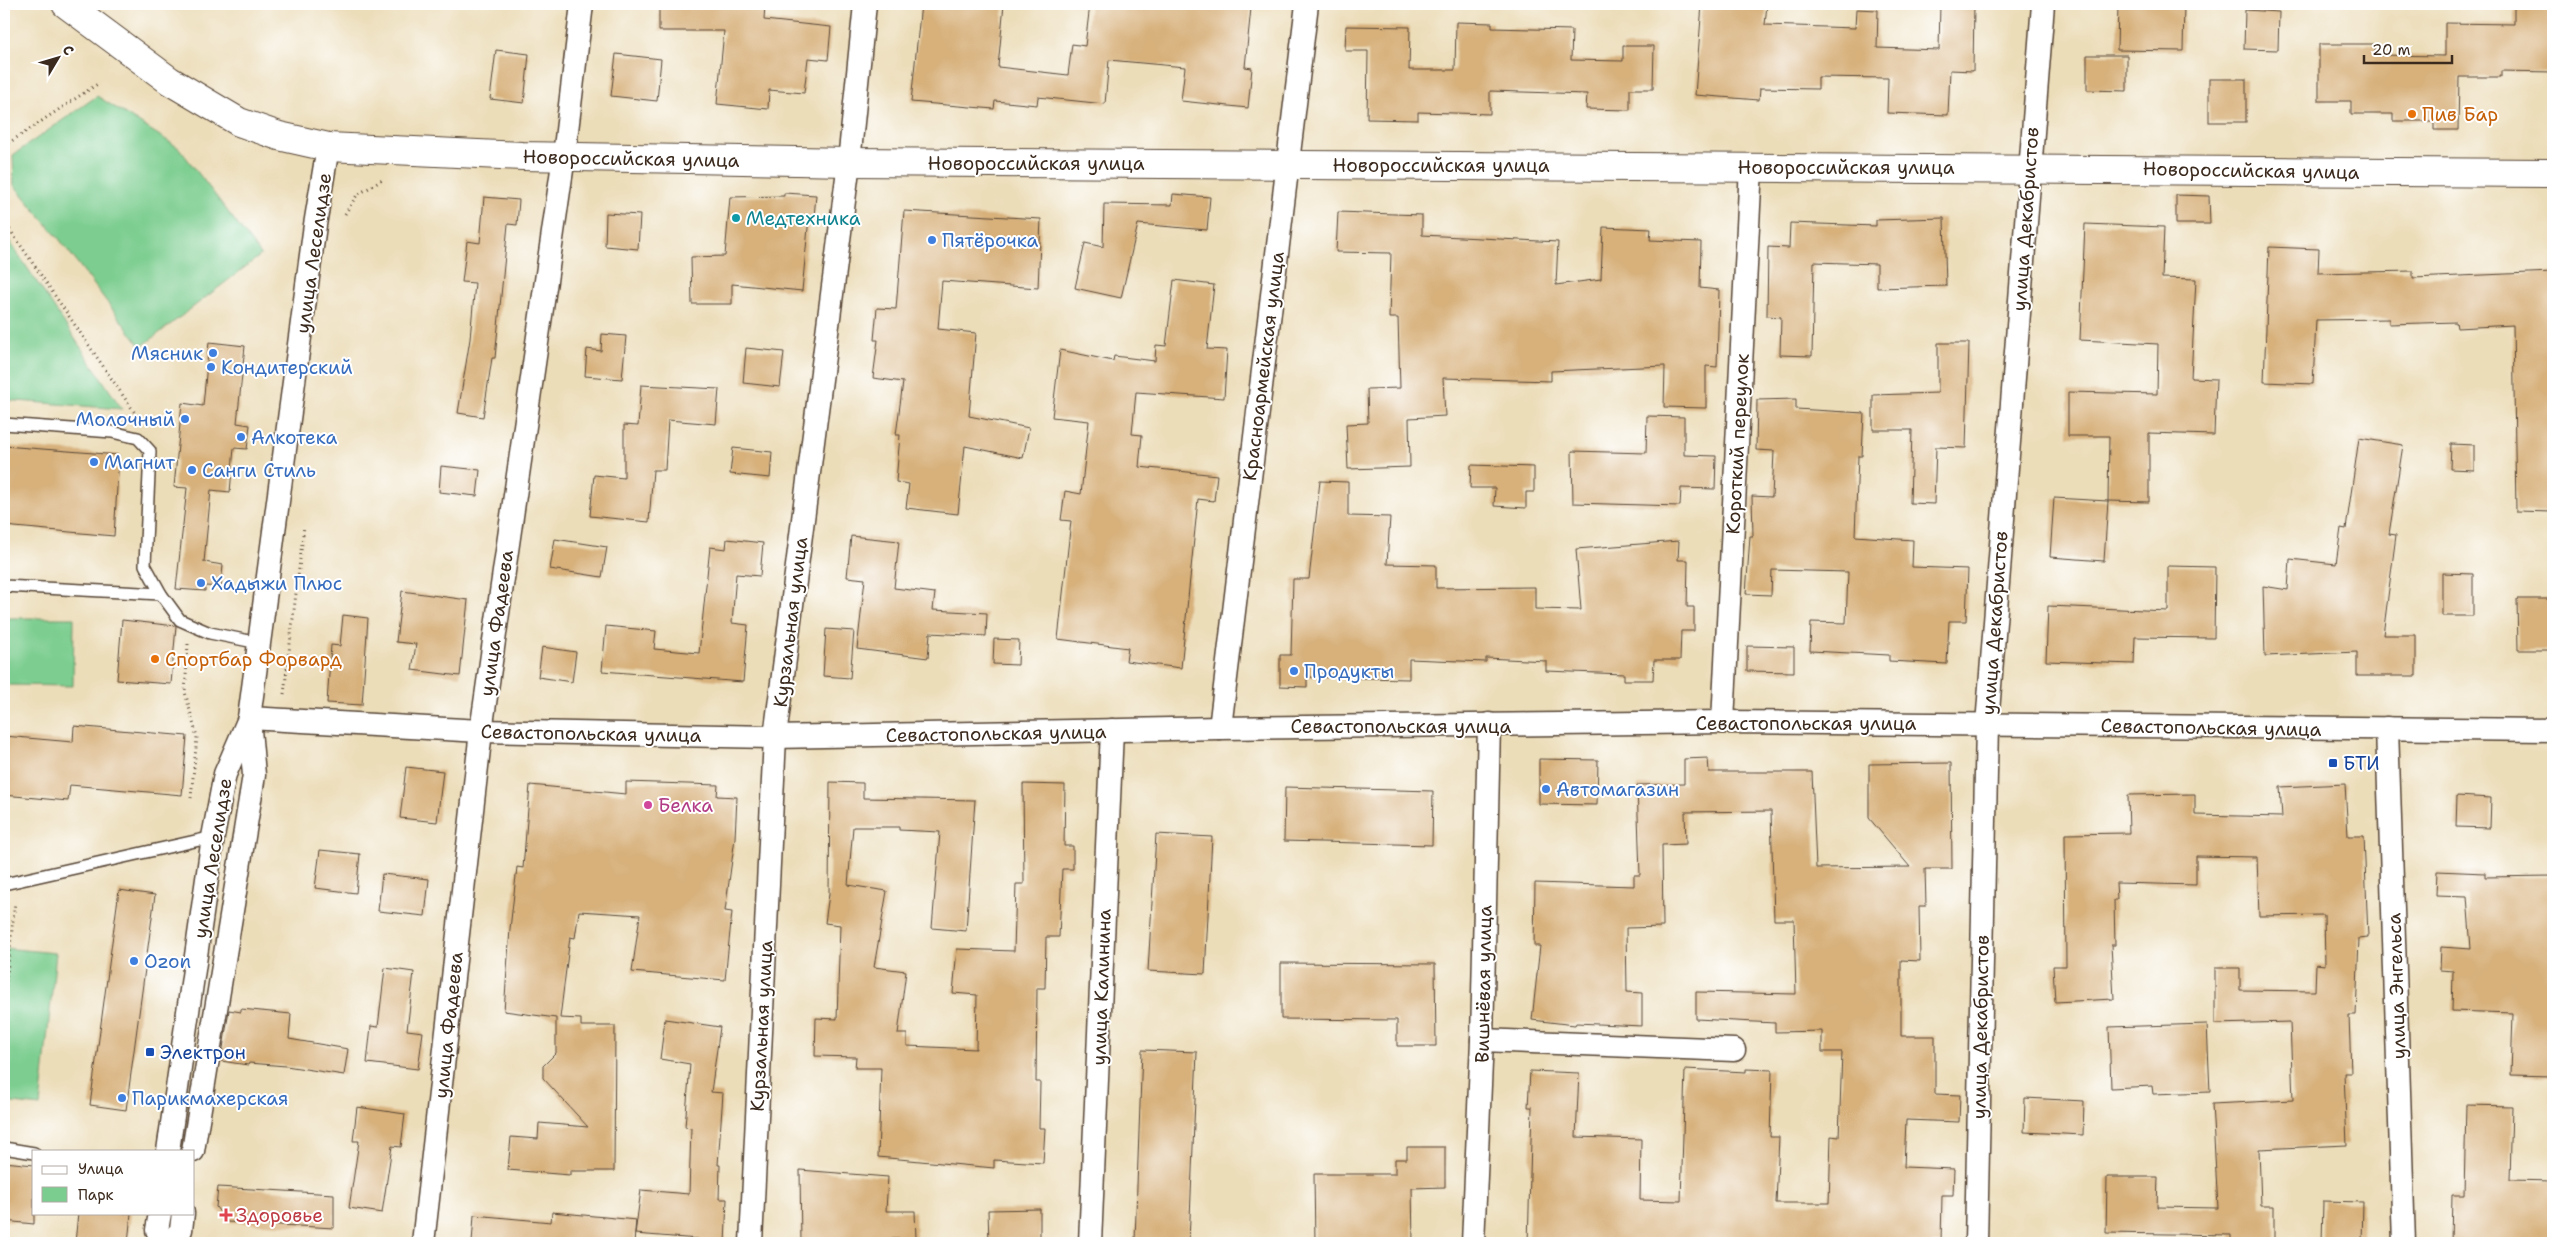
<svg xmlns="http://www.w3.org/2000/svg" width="2557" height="1247" font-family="'Shantell Sans',sans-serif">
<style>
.green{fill:#7bcd8f;stroke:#5b7c56}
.building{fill:#d7b07a}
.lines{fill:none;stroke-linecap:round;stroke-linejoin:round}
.service-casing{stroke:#564535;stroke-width:14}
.minor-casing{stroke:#564535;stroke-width:25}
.tertiary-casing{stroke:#564535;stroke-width:30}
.path{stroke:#564535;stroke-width:3;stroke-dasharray:1 4;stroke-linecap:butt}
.service{stroke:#fff;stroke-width:11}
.minor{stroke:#fff;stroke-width:22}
.tertiary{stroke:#fff;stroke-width:28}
.food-dot{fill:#e8710a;stroke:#fff;stroke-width:2}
.culture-dot{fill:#0f9aa8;stroke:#fff;stroke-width:2}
.shop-dot{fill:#3f7fe0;stroke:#fff;stroke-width:2}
.transit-dot{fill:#1a4fb4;stroke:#fff;stroke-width:2}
.hotel-dot{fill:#d1479c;stroke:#fff;stroke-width:2}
.health-dot{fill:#e0444e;stroke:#fff;stroke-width:2}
.labels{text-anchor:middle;stroke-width:4;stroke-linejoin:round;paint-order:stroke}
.food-label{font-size:19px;fill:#c56008;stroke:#fff;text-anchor:start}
.street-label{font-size:19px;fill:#3b2a1e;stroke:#fff}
.culture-label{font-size:19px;fill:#0d838f;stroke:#fff;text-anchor:start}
.shop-label{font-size:19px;fill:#366cbe;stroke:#fff;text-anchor:start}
.transit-label{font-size:19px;fill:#164399;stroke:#fff;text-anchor:start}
.hotel-label{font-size:19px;fill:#b23c85;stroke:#fff;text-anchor:start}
.health-label{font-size:19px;fill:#be3a42;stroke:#fff;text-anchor:start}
</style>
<rect width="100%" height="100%" fill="#fff"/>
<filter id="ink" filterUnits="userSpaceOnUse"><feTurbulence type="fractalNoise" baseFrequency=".02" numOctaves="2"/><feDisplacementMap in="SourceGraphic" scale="10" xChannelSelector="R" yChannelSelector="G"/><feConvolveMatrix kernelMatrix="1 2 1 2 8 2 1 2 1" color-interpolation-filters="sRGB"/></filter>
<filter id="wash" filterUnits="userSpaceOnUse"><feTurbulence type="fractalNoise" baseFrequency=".0096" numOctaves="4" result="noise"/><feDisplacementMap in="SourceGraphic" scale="20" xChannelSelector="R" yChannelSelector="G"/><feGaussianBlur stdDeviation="1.12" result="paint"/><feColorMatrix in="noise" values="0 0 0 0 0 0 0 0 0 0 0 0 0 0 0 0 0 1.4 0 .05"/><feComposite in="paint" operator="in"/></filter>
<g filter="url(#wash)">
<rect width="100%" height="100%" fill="#ecddb9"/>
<g class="green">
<path d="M97 96 179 148 261 255 141 347 60 240 14 185 13 155Z"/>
<path d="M4 233 122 409 4 400Z"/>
<path d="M4 618H74L73 686 4 685Z"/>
<path d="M4 948 56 953 40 1106 4 1102Z"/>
</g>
<g id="blocks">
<g class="building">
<path d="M659 4H765L764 20 831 27 828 60 808 58 804 93 769 90 768 109 717 104 724 31H659Z"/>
<path d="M921 4H1004L998 67 1068 75 1072 44 1085 46 1090 4H1209L1251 8 1245 67 1252 68 1248 108 1181 101 1185 67 1109 60 1105 104 1038 97 1037 105 995 101 994 109 911 102Z"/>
<path d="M1702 4H1767L1765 25 1855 28 1856 9 1878 10 1877 48 1939 50 1940 4H1974L1973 71 1950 70 1948 115 1887 113 1888 78 1818 77V89L1760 88 1759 100 1695 95Z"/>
<path d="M2118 4H2184L2183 51 2117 50Z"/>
<path d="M2514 4H2553V72L2501 71V77H2459L2458 130H2434V121H2393V114H2351V101H2319V44H2375V55L2445 56V23L2514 24Z"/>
<path d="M2245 10 2279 12 2278 50 2244 49Z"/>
<path d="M1456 22 1492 23V28L1572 30 1571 60 1623 61V46H1654L1653 89H1630V110L1586 109 1587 94 1490 91V114L1418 112V120L1367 119 1368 51H1345L1346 26 1410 27 1409 70H1455Z"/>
<path d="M496 50 529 54 524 103 490 99Z"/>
<path d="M616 54 661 59 657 101 611 96Z"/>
<path d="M2087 55H2127V91L2087 90Z"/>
<rect x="2209" y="79" width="37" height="43"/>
<path d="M784 193 816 195 814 217H809L802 291 732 284V304H692L691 257 725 256 730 197 784 196Z"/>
<path d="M1173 194 1210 197 1207 230 1138 224 1121 298 1075 288 1085 243 1103 247 1104 204 1172 205Z"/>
<path d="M2176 195 2209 196 2210 224H2176Z"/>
<path d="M484 197 519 200 517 225 508 224 495 358H492L483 417 458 413 470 339 475 283 462 282 467 241 480 243Z"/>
<path d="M904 211 1041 219 1038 288 942 281 938 329 976 333 969 416 1029 428 1023 458 965 446 958 514 906 508 909 484 896 482 900 435H896L903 382 873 378 878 340H874L877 308 896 309Z"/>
<path d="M1338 212 1422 215V235L1558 242 1556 285 1601 279 1603 227 1651 229 1650 240 1701 242 1700 288 1719 290 1717 367 1706 366V408L1664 407 1665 366 1551 371V381L1443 378 1445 416 1409 418 1410 467 1348 469 1346 424 1368 423 1367 389 1400 388 1398 318H1389L1391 253 1336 252Z"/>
<path d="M606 213 640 215 638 249 605 246Z"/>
<path d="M1944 218 1946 286 1877 288V264L1814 262 1812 356 1780 355 1781 317 1767 316 1768 247 1789 248 1790 223 1876 226V220Z"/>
<path d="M2085 224 2164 227 2162 278 2196 279 2191 378 2216 379 2214 435 2149 433V502L2108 501 2109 436H2068V392L2157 394 2158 344 2080 340Z"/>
<path d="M2269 247 2319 249 2318 273 2413 271V278L2553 272V512L2516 511 2513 325 2457 328 2456 322 2389 324V319L2316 320 2313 384 2264 382Z"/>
<path d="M1174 280 1214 285 1207 349 1227 350 1224 398 1136 392 1132 434 1142 435 1139 467 1217 475 1214 501 1198 499 1181 668 1126 661 1128 648 1058 639 1071 521 1061 520 1065 491 1081 494 1089 421 1052 417 1060 350 1113 361 1114 356 1155 361 1156 345 1166 346Z"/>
<path d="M602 334 626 336 622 379 585 376 587 349 601 351Z"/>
<path d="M209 342 245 346 237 423 250 425 247 449 234 448 230 492 211 490 204 562 223 565 221 587 205 586V591L176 589 187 488 174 487 182 403 203 406Z"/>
<path d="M1938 343H1969L1966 448 1936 447 1934 504 1910 503 1912 430H1873V395L1938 393Z"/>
<path d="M746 348 784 352 780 387 743 383Z"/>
<path d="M641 385 719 389 716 424 668 420 665 470H653L649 522 590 516 594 475 624 478V425L638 426Z"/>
<path d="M1796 399V409L1864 413 1862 456H1858L1855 536 1913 540 1912 567 1968 569 1966 621H1949L1947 664 1889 661V655L1810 651 1811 622 1846 623 1848 572 1772 570 1771 595 1746 594 1750 536H1753L1752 496 1772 497 1774 451 1756 450 1757 400Z"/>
<path d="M1647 416 1684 417V455L1716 456 1715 489 1681 488 1680 506 1573 503 1572 451 1646 453Z"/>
<path d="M2359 438 2403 445 2389 534 2396 535 2383 635H2416V676H2357V652L2265 656 2263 586 2288 590 2290 559 2336 564 2341 528 2346 529Z"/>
<path d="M2451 444 2474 445V470L2450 469Z"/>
<path d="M4 446 119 455 114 536 4 526Z"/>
<path d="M733 448 772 452 770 478 730 474Z"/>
<path d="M1471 465 1534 467V492H1526V508L1494 506 1495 488H1470Z"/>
<path d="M441 466 480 470 477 496 439 492Z"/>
<path d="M1320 481 1348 482V516L1390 517 1387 564 1436 565V588L1535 587V609L1581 610 1576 549 1679 541 1678 560H1688L1687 607H1694V631H1681L1680 660H1654L1653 680H1624V674L1546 671V661L1486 658V662L1409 659V679L1307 677V687L1280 686V655H1291L1293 579H1309Z"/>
<path d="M2054 498 2108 501 2104 561 2050 557Z"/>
<path d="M851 536 899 541 894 588 935 593 933 610 987 613 986 636 930 633 928 658 857 649 865 579 847 577Z"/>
<path d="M555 539 607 547 602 577 550 569Z"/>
<path d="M727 539 763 543 760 576 736 574 732 623 748 625 743 682 602 671 606 626 656 631 654 649 699 653 710 547 726 549Z"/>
<path d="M2168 566 2215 567 2214 638 2135 637 2134 664 2046 661 2048 606 2168 611Z"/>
<path d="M2442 573 2473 574V616H2442Z"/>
<path d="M402 591 468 600 460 676 412 670 416 644 396 642Z"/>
<path d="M2517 599H2553V650H2518Z"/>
<path d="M343 615 368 618 362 705 327 703 331 645 340 646Z"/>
<path d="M122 620 176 626 171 684 117 680Z"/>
<path d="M826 629 854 631 850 678 823 676Z"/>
<path d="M994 639 1019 640 1018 665 993 664Z"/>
<path d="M1747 646 1794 647V672L1747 671Z"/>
<path d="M542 647 576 652 572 682 538 677Z"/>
<path d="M74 726 187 736 182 795 70 785 68 801 4 795V736L73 742Z"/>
<path d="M1708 758 1709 772H1812L1816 868 1910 867 1869 818V764L1951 763 1952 869H1925L1926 906H1919L1920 961 1901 960V1036H1935V1094L1960 1095 1959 1122 1906 1120 1904 1167 1954 1169 1953 1195H1942L1941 1243H1528L1532 1107H1528L1530 1071 1579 1073 1576 1137 1641 1139 1640 1200 1681 1201 1685 1069 1746 1072V1069L1772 1070 1770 1137H1779L1776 1203H1829L1831 1136 1839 1137 1842 1052H1822V1031L1775 1032V1023L1696 1019V992L1796 994 1794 920H1774L1771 811 1685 812 1686 844 1662 845 1663 927 1626 928 1627 992 1642 993V1026L1576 1023 1575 1025 1532 1020 1540 946H1534L1535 883 1634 886V875H1640L1637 785 1684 784V759Z"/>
<path d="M1539 759 1598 760 1597 805 1539 804Z"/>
<path d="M406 767 443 771 437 822 400 818Z"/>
<path d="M626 782 718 785 717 796 737 797 735 838 725 911 732 912 725 980 632 972 640 915 579 911 575 938 570 937 560 1018 581 1019V1026H615L614 1171H570V1175L508 1170 511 1137 538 1139 539 1123 588 1127 543 1078V1066L556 1053V1018L504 1011 510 929 517 867 523 868 530 785 626 794Z"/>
<path d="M830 782 863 783V798L975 800 966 931 932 928 940 832 899 830V827H853L848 885 887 891 874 967 906 971 898 1034H907V1046L976 1049 977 995 953 993 957 949 1014 951 1016 884H1024L1023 784 1065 785 1064 846H1073V869H1062L1059 937H1046L1045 988H1037L1036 1082H1040L1039 1128H1045L1043 1163 994 1160V1168L878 1157 881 1068H855L856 1057 815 1056 816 1018 837 1019 840 925 825 923 829 894Z"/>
<path d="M2345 784 2348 836H2364L2368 937 2359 938 2356 1015H2349L2351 1073H2344L2347 1145 2259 1149 2261 1206H2274V1243H2231V1235L2106 1233 2107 1177H2158L2157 1207 2218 1208 2212 1104 2293 1100 2290 1022 2215 1024V968H2240V990L2315 991 2316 964 2325 965 2324 915 2259 916 2257 857 2196 856V885L2116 883 2117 900H2114L2115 945H2111L2114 999 2055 1002 2053 966H2066L2065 834 2129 833 2128 795 2195 794V815L2282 817 2280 787Z"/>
<path d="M1285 787 1433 791 1432 845 1284 841Z"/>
<path d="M2457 796 2491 798 2490 828 2456 827Z"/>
<path d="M1156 834 1212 837 1205 974 1148 971Z"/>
<path d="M320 850 360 854 356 893 315 888Z"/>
<path d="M2437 871 2485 873V877L2553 876V1076L2511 1075 2513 1013 2452 1011 2453 971 2440 970 2441 947 2471 949 2467 896 2436 895Z"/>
<path d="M382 874 429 879 425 916 378 911Z"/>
<path d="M119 890 155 895 126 1110 90 1105Z"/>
<path d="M1281 963 1435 964 1436 1046H1397V1020L1281 1019Z"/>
<path d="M385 968 414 972 407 1030 423 1032 418 1069 367 1063 371 1026 378 1027Z"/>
<path d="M241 1009 291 1014 289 1039 348 1049 344 1075 286 1066 249 1063 248 1065 221 1061 229 1010 241 1012Z"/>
<path d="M665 1019 720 1027 711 1092 723 1093 718 1165H720L719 1199H727L725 1243H698V1239L635 1234 641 1190 689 1194 691 1128 685 1127 690 1064 660 1059Z"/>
<path d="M2207 1024 2210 1092 2153 1094 2152 1086 2111 1088 2109 1027Z"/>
<path d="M1142 1050 1197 1052 1189 1242 1135 1240Z"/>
<path d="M2025 1098 2084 1101 2083 1135 2024 1132Z"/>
<path d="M2466 1105 2512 1106 2510 1180 2553 1181V1243H2451L2452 1195H2464Z"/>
<path d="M357 1107 405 1114 401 1147 392 1146 382 1213 349 1208 359 1141H353Z"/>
<path d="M1407 1147H1445V1187L1412 1188 1413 1243H1315L1314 1174H1395V1159H1407Z"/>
<path d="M4 1162 34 1165V1224L4 1221Z"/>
<path d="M800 1170 888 1177 886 1211H915L916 1239H885V1243H801Z"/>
<path d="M218 1187 334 1194V1228L227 1222 216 1207Z"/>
<path d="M2323 1201 2363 1202 2362 1243H2322Z"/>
<path d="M1040 1209V1243H989L988 1210Z"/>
<path d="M552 1212 636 1220 634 1243H472L474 1215 551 1222Z"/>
<path d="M78 1213H131L128 1243H75Z"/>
</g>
</g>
</g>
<g filter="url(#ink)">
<use href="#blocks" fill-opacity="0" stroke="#564535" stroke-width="1"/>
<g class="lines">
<g class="service-casing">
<g id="service">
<path d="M4 424 112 432 138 438 150 451 145 565 161 594 180 620 189 624 210 633 259 643"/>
<path d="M4 586 161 594"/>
<path d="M4 884 213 837"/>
<path d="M4 1148 34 1153"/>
</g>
</g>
<g class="minor-casing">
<g id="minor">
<path d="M249 718 481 731 775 737 1220 728 1723 722 2553 730"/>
<path d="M1723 722 1751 167"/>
<path d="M1220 728 1307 4"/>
<path d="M2387 728 2404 1243"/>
<path d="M1482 1040 1734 1050"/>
<path d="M168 1151 213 837 225 774 248 721"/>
<path d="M193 1151 254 775 249 718 315 225 328 147"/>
<path d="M160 1213 157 1230 163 1243"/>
<path d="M170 1243 181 1230 183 1213"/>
<path d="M423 1243 481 731 564 156 582 4"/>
<path d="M751 1243 775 737 849 162 865 4"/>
<path d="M1090 1243 1112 730"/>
<path d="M1473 1243 1482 1040 1489 724"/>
<path d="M1976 1243 1987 725 2043 4"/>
</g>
</g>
<g class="tertiary-casing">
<path id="tertiary" d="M66 4 170 81 239 122 279 136 328 147 522 156 849 162 2553 173"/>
</g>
<g class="path">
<path d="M4 146 99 83"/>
<path d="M345 214 357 195 384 179"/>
<path d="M4 221 137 416"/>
<path d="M188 644 185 692 197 737 191 798"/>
<path d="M284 694 304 526"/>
<path d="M4 1001 15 902"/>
</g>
<use href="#service" class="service"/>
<use href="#minor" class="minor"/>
<use href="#tertiary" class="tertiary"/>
</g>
</g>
<g class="food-dot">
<circle cx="2412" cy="114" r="5"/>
<circle cx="155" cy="659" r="5"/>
</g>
<circle class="culture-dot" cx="736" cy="218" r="5"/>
<g class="shop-dot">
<circle cx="932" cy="240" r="5"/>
<circle cx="213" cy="353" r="5"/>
<circle cx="211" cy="367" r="5"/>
<circle cx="185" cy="419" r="5"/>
<circle cx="241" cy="437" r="5"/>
<circle cx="94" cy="462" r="5"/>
<circle cx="192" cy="470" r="5"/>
<circle cx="201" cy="583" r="5"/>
<circle cx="1294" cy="671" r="5"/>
<circle cx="1546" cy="789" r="5"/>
<circle cx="134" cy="961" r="5"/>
<circle cx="122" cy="1098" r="5"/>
</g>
<g class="transit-dot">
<rect x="2328" y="758" width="10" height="10" rx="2.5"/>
<rect x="145" y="1047" width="10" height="10" rx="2.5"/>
</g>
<circle class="hotel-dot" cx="648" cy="805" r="5"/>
<path class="health-dot" d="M223.5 1207.5h5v5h5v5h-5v5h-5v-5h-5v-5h5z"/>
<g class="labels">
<g class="food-label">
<text x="2422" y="121">Пив Бар</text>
<text x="165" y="666">Спортбар Форвард</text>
</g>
<g class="street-label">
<text transform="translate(631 158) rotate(1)" y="7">Новороссийская улица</text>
<text x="1036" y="170">Новороссийская улица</text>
<text x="1441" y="172">Новороссийская улица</text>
<text x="1846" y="174">Новороссийская улица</text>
<text transform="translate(2251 170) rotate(1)" y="7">Новороссийская улица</text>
<text transform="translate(2025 219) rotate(-86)" y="7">улица Декабристов</text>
<text transform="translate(313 253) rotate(-82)" y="7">улица Леселидзе</text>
<text transform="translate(1263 366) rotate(-83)" y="7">Красноармейская улица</text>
<text transform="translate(1737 444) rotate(-87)" y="7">Короткий переулок</text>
<text transform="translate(790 622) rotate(-83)" y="7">Курзальная улица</text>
<text transform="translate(496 623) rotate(-82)" y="7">улица Фадеева</text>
<text transform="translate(1994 623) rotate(-86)" y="7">улица Декабристов</text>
<text x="1806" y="730">Севастопольская улица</text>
<text x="1401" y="733">Севастопольская улица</text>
<text transform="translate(2211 727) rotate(1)" y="7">Севастопольская улица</text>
<text transform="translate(591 733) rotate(1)" y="7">Севастопольская улица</text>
<text transform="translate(996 733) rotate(-1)" y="7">Севастопольская улица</text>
<text transform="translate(212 858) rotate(-81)" y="7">улица Леселидзе</text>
<text transform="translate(1483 984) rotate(-89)" y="7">Вишнёвая улица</text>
<text transform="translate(2396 986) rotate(-92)" y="7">улица Энгельса</text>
<text transform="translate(1101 987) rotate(-88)" y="7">улица Калинина</text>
<text transform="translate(448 1025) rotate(-84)" y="7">улица Фадеева</text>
<text transform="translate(761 1026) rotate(-87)" y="7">Курзальная улица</text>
<text transform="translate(1980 1027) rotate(-89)" y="7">улица Декабристов</text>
</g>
<g class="culture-label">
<text x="746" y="225">Медтехника</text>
</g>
<g class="shop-label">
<text x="942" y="247">Пятёрочка</text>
<text x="203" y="360" text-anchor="end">Мясник</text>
<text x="221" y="374">Кондитерский</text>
<text x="175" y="426" text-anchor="end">Молочный</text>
<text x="251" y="444">Алкотека</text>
<text x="104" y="469">Магнит</text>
<text x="202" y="477">Санги Стиль</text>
<text x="211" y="590">Хадыжи Плюс</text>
<text x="1304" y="678">Продукты</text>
<text x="1556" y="796">Автомагазин</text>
<text x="144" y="968">Ozon</text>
<text x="132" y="1105">Парикмахерская</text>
</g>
<g class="transit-label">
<text x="2343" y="770">БТИ</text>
<text x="160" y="1059">Электрон</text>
</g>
<g class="hotel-label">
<text x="658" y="812">Белка</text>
</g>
<g class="health-label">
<text x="236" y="1222">Здоровье</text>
</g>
</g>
<rect width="2557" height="1247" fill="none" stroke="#fff" stroke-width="20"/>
<rect x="32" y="1150" width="162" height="65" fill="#ffffff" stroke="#b1aaa5"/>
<rect x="42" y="1166" width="25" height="8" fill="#ffffff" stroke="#b1aaa5"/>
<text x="78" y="1174" font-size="15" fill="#3b2a1e">Улица</text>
<rect x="42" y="1187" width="25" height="15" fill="#7bcd8f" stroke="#b1aaa5"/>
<text x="78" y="1200" font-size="15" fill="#3b2a1e">Парк</text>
<g transform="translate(58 58) rotate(52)" stroke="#ffffff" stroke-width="4" paint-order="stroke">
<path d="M0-4L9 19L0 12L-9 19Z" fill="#3b2a1e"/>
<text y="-8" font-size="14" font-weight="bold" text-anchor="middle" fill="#3b2a1e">С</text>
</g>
<path d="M2364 55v8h88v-8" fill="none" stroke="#3b2a1e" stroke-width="2.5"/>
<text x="2372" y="55" font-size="15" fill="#3b2a1e" stroke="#ffffff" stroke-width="4" paint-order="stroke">20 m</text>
</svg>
